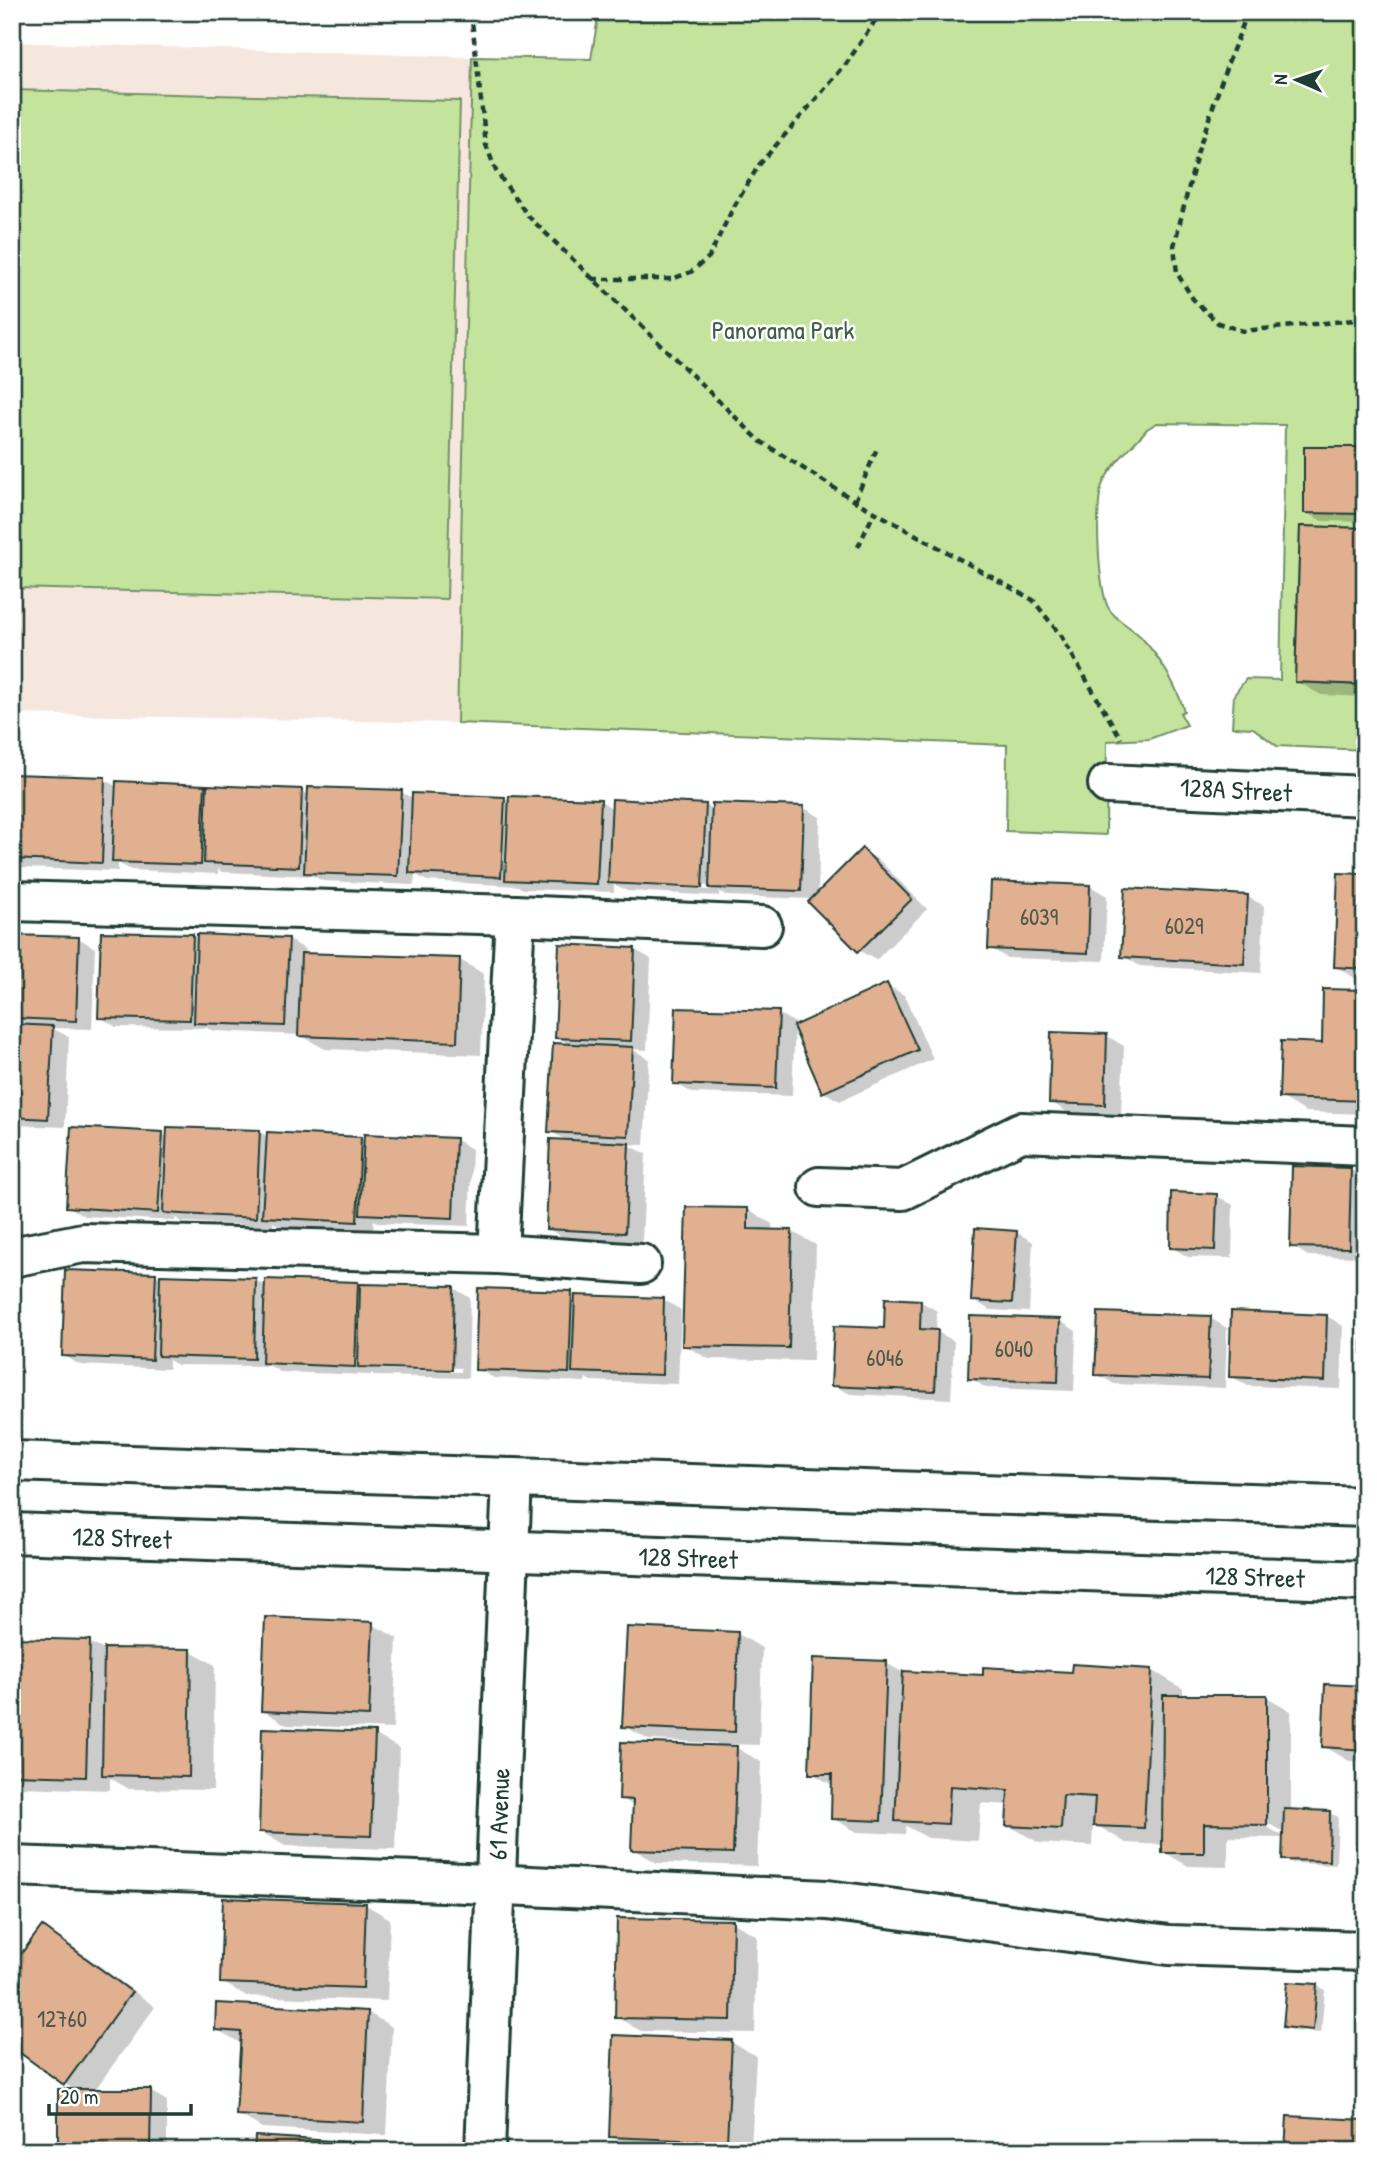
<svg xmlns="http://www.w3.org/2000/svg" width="1377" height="2163" font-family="'Patrick Hand',sans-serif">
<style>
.built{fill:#f6e7de}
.green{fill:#c4e49d;stroke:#729068;stroke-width:2}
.shadow{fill:#0003;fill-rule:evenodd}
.building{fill:#e0b091;stroke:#1f3d34;stroke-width:2}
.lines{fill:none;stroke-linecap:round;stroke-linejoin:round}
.minor-casing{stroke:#1f3d34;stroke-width:44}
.major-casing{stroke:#1f3d34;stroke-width:44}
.path{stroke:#1f3d34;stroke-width:4.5;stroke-dasharray:7 5;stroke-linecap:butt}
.minor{stroke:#fff;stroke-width:38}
.major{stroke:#fff;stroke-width:38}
.labels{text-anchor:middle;stroke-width:5;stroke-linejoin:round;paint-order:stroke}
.number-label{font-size:23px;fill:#4f5a4b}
.park-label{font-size:26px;fill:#405e49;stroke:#fff}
.street-label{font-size:26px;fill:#1f3d34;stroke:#fff}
</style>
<rect width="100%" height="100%" fill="#fff"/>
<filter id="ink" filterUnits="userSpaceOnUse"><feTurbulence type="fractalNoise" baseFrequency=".0143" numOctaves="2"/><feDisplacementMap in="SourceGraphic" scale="14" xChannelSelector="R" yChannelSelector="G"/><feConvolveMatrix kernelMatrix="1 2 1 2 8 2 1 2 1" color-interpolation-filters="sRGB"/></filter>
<g filter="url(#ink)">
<path class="built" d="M12 42 472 57 457 723 12 714Z"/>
<g class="green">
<path d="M599 12H1365V528L1300 526 1295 682 1365 685V750L1277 746 1253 728 1232 727 1234 695 1246 679 1280 680 1285 425 1157 423 1147 429C1133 446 1112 463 1103 483 1094 500 1098 593 1109 609 1117 621 1131 627 1141 637 1159 657 1177 685 1184 711L1180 713 1187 725 1149 739 1107 741 1106 835 1006 831 1007 745 457 723 472 57 591 59Z"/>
<path d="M12 90 460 101 447 599 12 588Z"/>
</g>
<g class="shadow">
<path d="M1365 449V522L1322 521 1305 512Z"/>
<path d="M1365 530V697L1321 695 1296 681Z"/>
<path d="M12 776 104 779 117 787 302 791 309 795 401 792 414 799 601 801 613 809 706 805 713 810 804 808 820 817 818 895 862 850 879 860 927 909 876 960 860 951 810 902 813 899 727 896 719 892V896L627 891 614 884V892L523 889 518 886 427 881 415 874 414 885 323 881 313 876 222 872 218 869V874L131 870 118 863V871L21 868 12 863ZM625 882 711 886V890L625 885Z"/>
<path d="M1365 876V981H1360L1335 966Z"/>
<path d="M1090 886 1107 896 1104 961 1007 958 990 948Z"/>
<path d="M1247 896 1264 906 1261 973 1140 966 1123 956Z"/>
<path d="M192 935 199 939 289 940 305 949V954L460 960 484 974 481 1055 325 1049 300 1035 213 1031 207 1028 116 1027 100 1017Z"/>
<path d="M12 936 78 938 95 948 92 1029 52 1028 69 1037 65 1127 12 1125Z"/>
<path d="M634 949 651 959 647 1050 632 1049 649 1059 644 1145 627 1144 646 1154 642 1242 564 1238 547 1228 569 1142 550 1131 572 1046 557 1037Z"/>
<path d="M887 985 904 995 933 1059 840 1101 823 1092Z"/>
<path d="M1365 992V1114L1306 1112 1281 1097Z"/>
<path d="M778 1013 795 1023 792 1096 692 1093 675 1083Z"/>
<path d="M1107 1036 1124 1046 1121 1114 1067 1112 1051 1102Z"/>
<path d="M260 1132 268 1137 361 1138 365 1141 456 1140 472 1149 469 1226 379 1223 374 1220 373 1231 280 1226 273 1222V1226L182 1222 175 1218V1221L84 1216 68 1206 162 1134 168 1137Z"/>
<path d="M1351 1170 1365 1178V1257L1308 1256 1292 1246Z"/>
<path d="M1217 1196 1233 1205 1232 1258 1188 1257 1171 1247Z"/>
<path d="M748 1209 772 1224V1231H791L816 1245 813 1361 709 1359 684 1345Z"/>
<path d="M1016 1232 1033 1242 1029 1312 990 1310 973 1300Z"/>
<path d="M155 1275 162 1278 255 1280 266 1286 357 1284 362 1287 454 1288 470 1298 468 1378 376 1376 371 1373V1375L280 1372 270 1366 177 1365 169 1360V1369L80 1365 63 1355ZM374 1366 461 1368V1372L374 1369Z"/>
<path d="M571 1293 578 1297 664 1300 681 1310 678 1384 591 1381 586 1378 585 1382 494 1378 477 1369Z"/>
<path d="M920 1301 937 1311 936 1331 954 1341 951 1399 850 1394 833 1385 886 1330Z"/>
<path d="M1327 1316 1343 1326 1341 1389 1248 1386 1231 1376Z"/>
<path d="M1210 1318 1227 1328 1225 1388 1114 1384 1097 1374Z"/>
<path d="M1060 1321 1076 1331 1074 1391 986 1388 970 1378Z"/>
<path d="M372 1624 397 1638 393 1729 287 1725 262 1710Z"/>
<path d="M738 1634 762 1648 759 1745 730 1744 761 1762 757 1866 657 1863 633 1849 634 1806 621 1798 716 1747 717 1743 649 1740 624 1726Z"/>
<path d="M12 1639 89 1642 106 1651H191L215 1665 213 1790 129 1789 110 1778V1790L18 1787 12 1784Z"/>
<path d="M886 1663 904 1673 985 1677 1072 1674 1073 1666 1152 1670 1183 1689V1696L1267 1697 1291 1711V1811L1330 1813 1338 1817 1336 1865 1292 1863 1284 1859V1838L1228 1837V1867L1188 1866 1164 1852V1845L1126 1843 1093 1823 1092 1846 1039 1843 1008 1825 1009 1805 981 1803 978 1841 928 1838 906 1826 905 1834 857 1832 832 1818 834 1786 811 1773ZM1260 1819 1285 1833V1837L1258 1822Z"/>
<path d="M1365 1688V1761H1349L1324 1746Z"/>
<path d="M374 1734 399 1748 395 1849 285 1846 260 1831Z"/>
<path d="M366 1905 390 1919 387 2001 246 1996 222 1982Z"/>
<path d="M732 1922 757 1936 755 2033 641 2031 616 2017Z"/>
<path d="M42 1928 67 1942 155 2007 94 2091H150L167 2101V2151H60L77 2091 65 2084Z"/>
<path d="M1317 1985 1325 1990 1321 2033 1293 2031 1285 2026Z"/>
<path d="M367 2012 392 2027 387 2135 262 2128 238 2114 242 2044 216 2029Z"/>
<path d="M731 2042 756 2056 751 2151 635 2150 611 2136Z"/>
<path d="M362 2144 373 2151H256Z"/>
</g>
<g class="building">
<path d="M1304 447H1365V514L1304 513Z"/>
<path d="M1300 526 1365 528V685L1295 682Z"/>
<path d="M12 774 105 777 102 863 12 859Z"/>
<path d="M116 781 205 785 201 865 112 862Z"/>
<path d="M207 785 302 789 299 867 204 863Z"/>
<path d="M308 787 402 790 398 876 304 873Z"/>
<path d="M412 793 505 797 501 877 409 873Z"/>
<path d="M509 796 601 799 597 884 505 880Z"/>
<path d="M612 799 706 804 702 888 608 883Z"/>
<path d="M712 803 804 806 801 891 709 888Z"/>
<path d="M862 848 912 899 858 952 808 902Z"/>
<path d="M1338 873 1365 874V969L1334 967Z"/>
<path d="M991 881 1090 885 1088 953 988 949Z"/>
<path d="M1125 888 1248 895 1244 964 1121 957Z"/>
<path d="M101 932 193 934 190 1020 98 1018Z"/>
<path d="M197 934 289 938 285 1026 194 1023Z"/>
<path d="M12 935 79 937 76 1021 12 1018Z"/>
<path d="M559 944 635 948 631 1041 555 1038Z"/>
<path d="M301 953 460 958 457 1042 298 1036Z"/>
<path d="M887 983 918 1050 822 1093 793 1026Z"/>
<path d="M1323 989 1365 990V1101L1279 1098 1281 1041 1322 1043Z"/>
<path d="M676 1008 779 1011 776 1088 673 1084Z"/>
<path d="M12 1024 53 1026 48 1119 12 1117Z"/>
<path d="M1051 1032 1107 1034 1105 1105 1049 1103Z"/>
<path d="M553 1043 633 1047 628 1136 548 1132Z"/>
<path d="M71 1127 163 1132 158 1213 66 1207Z"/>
<path d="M167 1127 260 1130 256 1218 163 1213Z"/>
<path d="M267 1132 361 1137 357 1222 262 1217Z"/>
<path d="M364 1134 456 1138 453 1218 360 1214Z"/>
<path d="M550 1139 629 1143 625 1233 546 1229Z"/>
<path d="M1292 1166 1351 1168 1349 1248 1290 1247Z"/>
<path d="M1171 1192 1217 1194 1215 1250 1170 1248Z"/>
<path d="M686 1207 748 1208V1229L792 1230 789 1348 682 1346Z"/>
<path d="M975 1228 1017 1231 1012 1303 971 1301Z"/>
<path d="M65 1270 156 1273 152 1360 62 1356Z"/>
<path d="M160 1275 256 1278 254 1359 158 1356Z"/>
<path d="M265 1279 358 1282 355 1367 262 1363Z"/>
<path d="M360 1284 454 1286 452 1370 358 1367Z"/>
<path d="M478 1288 572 1291 569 1373 475 1370Z"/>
<path d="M575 1295 664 1298 662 1375 572 1372Z"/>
<path d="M885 1298 921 1300 920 1329 938 1330 935 1391 831 1386 834 1326 884 1328Z"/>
<path d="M1231 1311 1327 1315 1325 1381 1229 1377Z"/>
<path d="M1098 1312 1211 1316 1208 1379 1095 1375Z"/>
<path d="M970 1316 1060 1319 1058 1382 968 1379Z"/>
<path d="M1363 1316H1365V1397H1361Z"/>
<path d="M265 1617 373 1622 369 1716 261 1711Z"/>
<path d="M627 1627 738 1632 735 1732 622 1727Z"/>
<path d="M12 1638 90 1640 86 1777 12 1775Z"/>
<path d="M104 1648 191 1649 189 1777 102 1775Z"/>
<path d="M813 1658 887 1661 881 1821 831 1819 832 1774H809Z"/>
<path d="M1072 1664 1152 1669 1144 1828 1093 1826 1095 1797 1063 1795 1061 1829 1006 1826 1008 1790 950 1786 948 1824 895 1821 903 1671 983 1675V1667L1071 1672Z"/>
<path d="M1325 1684 1365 1686V1750L1322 1747Z"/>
<path d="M1163 1695H1267V1825L1204 1824V1853H1162Z"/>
<path d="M262 1728 375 1732 371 1836 259 1832Z"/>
<path d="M621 1742 737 1746 733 1853 631 1850 633 1800 619 1799Z"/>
<path d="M1284 1809 1330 1811 1329 1861 1282 1860Z"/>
<path d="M223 1898 366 1903 363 1988 220 1983Z"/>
<path d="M617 1918 733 1920 731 2020 615 2018Z"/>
<path d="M42 1926 132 1992 64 2085 12 2047V1966Z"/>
<path d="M1287 1982 1317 1984 1313 2030 1283 2027Z"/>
<path d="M216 2003 368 2011 363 2122 236 2115 241 2032 215 2030Z"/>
<path d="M613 2035 732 2040 727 2142 609 2137Z"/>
<path d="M58 2089H151L150 2151H58Z"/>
<path d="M1287 2116 1365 2120V2151H1285Z"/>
<path d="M255 2136 363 2143 362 2151H254Z"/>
</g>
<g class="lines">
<g class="minor-casing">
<g id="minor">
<path d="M1108 784 1365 796"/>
<path d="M12 901 515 915 762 926"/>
<path d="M819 1187 903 1190 1021 1132 1365 1146"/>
<path d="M498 1254 515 915"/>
<path d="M12 1257 83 1243 498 1254 641 1264"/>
<path d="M12 1866 444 1882 827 1900 1169 1945 1365 1951"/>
<path d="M485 2151 512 1478"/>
</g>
</g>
<g class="major-casing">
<g id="major">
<path d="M12 1461 1365 1507"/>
<path d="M12 1533 1365 1581"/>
</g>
</g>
<g class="path">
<path d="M471 12 486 145 496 171 528 216 760 441 855 501 1033 600 1061 636 1121 739"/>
<path d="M1248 12 1227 65 1197 154 1174 246 1177 273 1193 299 1218 323 1243 331 1365 319"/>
<path d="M592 279H672L691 272 709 257 732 210 759 165 846 64 881 12"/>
<path d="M855 501 878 446"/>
<path d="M858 547 875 511"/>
</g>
<use href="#minor" class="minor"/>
<use href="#major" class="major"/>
</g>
</g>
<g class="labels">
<g class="number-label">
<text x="1039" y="925">6039</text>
<text x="1184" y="934">6029</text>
<text x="1014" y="1357">6040</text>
<text x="885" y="1366">6046</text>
<text x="62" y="2027">12760</text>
</g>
<g class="park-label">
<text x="783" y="339">Panorama Park</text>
</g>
<g class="street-label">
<text transform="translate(1236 790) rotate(3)" y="9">128A Street</text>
<text transform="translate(122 1538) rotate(2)" y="9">128 Street</text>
<text transform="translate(688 1558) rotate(2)" y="9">128 Street</text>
<text transform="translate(1255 1577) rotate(2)" y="9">128 Street</text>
<text transform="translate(499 1814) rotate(-88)" y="9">61 Avenue</text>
</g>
</g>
<rect width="1377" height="2163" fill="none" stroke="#fff" stroke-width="42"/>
<rect x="21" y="21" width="1335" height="2121" fill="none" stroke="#1f3d34" stroke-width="2.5" filter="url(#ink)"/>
<g transform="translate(1297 80) rotate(272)" stroke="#ffffff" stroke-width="5" paint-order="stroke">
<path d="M0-5L12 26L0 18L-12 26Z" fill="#1f3d34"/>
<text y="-10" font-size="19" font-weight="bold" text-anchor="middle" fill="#1f3d34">N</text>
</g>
<path d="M49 2104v10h142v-10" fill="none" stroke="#1f3d34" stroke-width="3.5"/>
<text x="60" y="2104" font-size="21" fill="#1f3d34" stroke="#ffffff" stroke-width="5" paint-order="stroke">20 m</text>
</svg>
